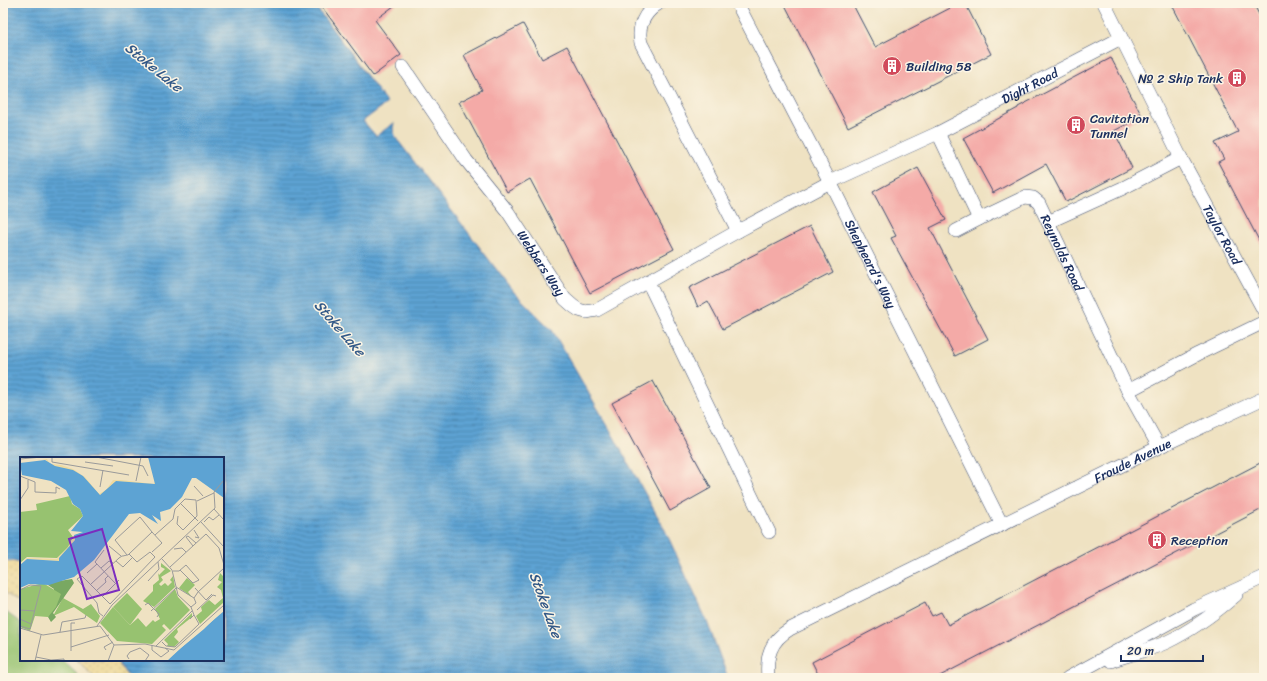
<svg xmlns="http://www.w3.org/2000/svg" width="1267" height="681" font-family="Sriracha,sans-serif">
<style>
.sand{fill:url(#sand-dots);stroke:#84847e}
.green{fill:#97c270;stroke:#597867}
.water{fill:url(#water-rules);stroke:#3c6998}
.building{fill:#f4aaa7}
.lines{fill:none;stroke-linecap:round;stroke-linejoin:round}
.lane-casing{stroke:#3b4a6d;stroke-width:14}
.lane{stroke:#fff;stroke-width:13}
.labels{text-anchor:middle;stroke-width:3;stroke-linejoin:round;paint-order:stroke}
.poi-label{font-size:13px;fill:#1b2f5e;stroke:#fcf5e5;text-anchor:start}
.street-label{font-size:13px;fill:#1b2f5e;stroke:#fcf5e5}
.water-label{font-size:14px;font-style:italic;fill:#325887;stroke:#fcf5e5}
.inset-road{fill:none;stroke:#9a9a9a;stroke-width:1}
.view{fill:#7b2cbf;fill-opacity:0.15;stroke:#7b2cbf;stroke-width:2}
.inset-edge{fill:none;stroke:#1b2f5e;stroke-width:2}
</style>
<defs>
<pattern id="sand-dots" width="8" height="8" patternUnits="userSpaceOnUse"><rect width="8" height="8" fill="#eeda9e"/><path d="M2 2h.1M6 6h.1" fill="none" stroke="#ccbb8a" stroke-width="1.8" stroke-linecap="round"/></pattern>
<pattern id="water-rules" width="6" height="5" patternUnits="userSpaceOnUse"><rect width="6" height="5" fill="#5da3d3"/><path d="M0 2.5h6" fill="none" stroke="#4c85ae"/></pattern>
</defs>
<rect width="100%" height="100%" fill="#fcf5e5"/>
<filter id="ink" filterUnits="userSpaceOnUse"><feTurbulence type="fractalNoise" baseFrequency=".025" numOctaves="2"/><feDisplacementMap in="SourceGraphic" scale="8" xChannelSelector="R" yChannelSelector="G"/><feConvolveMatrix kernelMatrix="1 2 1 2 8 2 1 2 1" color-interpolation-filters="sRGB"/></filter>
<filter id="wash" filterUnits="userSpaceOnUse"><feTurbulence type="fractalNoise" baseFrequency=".012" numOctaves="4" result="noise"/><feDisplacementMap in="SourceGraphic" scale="16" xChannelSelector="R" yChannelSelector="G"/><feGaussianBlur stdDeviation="0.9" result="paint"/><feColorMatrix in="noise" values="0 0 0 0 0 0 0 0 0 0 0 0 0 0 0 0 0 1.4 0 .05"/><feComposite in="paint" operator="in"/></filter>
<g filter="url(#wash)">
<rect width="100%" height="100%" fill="#efe2c2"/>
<g class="sand">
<path d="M12 561 21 563V604L3 591V562Z"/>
<path d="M77 660H116L129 678H95Z"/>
</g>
<path class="green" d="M3 610 21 623V660H62L81 678H3Z"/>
<path class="water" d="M3 3H313L387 103 363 121 376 136 394 123 393 129 396 138 513 291 552 330 609 428 664 528 706 619 728 678H129L116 660H223V458H21V563L12 561 3 562Z"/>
<g id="blocks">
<g class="building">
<path d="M319 3H398L375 20 401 55 373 76Z"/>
<path d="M784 3H852L875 47 960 3H965L991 54 848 127Z"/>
<path d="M1171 3H1253L1264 24V250L1218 162 1224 159 1215 143 1238 132Z"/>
<path d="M523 24 542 59 567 46 674 249 590 293 530 179 507 192 459 102 482 90 464 55Z"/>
<path d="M1111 58 1142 116 1114 131 1132 168 1066 202 1046 164 993 193 963 138 1018 108V107Z"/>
<path d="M918 168 946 220 930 228 988 339 955 356 891 238 896 236 873 192Z"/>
<path d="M810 226 833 272 723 329 708 301 698 307 689 288Z"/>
<path d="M653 381 711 488 670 511 612 403Z"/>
<path d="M1264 461V508L936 678H820L812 662 925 603 932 616 941 612 948 625Z"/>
</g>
</g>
</g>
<g filter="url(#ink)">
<use href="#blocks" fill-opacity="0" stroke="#3b4a6d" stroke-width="1"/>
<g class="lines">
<g class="lane-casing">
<g id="lane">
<path d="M659 3C645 12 637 26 641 43L738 231"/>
<path id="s1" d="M737 3 830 182 1002 525"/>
<path id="s2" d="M1104 3 1181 158 1264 311"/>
<path id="s3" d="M403 67 466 160 508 212 565 299 573 306 579 310 586 312 597 310 738 231 830 182 938 133 1121 38"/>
<path id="s4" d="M938 133 979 219 1025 197 1033 198 1039 203 1128 391 1159 447"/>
<path d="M1048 222 1123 188 1181 158"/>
<path d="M956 231 979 219"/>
<path d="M648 282 769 532"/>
<path d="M1128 391 1198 354 1264 322"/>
<path d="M1111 661C1130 654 1150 650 1167 642 1192 630 1215 613 1236 595"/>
<path id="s5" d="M768 678C766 656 770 641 790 629L1159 447 1264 398"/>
<path d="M1068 678 1194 609 1264 577"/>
</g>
</g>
<use href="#lane" class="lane"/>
</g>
</g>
<defs>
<g id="building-disc" transform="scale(1)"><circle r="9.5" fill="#d1495b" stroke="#fcf5e5"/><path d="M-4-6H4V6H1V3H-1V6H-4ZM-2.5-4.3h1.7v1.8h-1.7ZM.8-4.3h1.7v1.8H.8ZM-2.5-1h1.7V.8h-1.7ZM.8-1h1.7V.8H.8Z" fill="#fff"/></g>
</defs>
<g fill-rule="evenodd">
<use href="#building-disc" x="892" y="66"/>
<use href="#building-disc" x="1237" y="78"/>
<use href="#building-disc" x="1076" y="125"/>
<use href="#building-disc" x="1157" y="540"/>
</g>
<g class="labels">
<g class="poi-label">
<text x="906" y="71">Building 58</text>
<text x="1223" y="83" text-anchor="end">№ 2 Ship Tank</text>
<text x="1090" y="123">Cavitation<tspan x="1090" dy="15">Tunnel</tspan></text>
<text x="1171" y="545">Reception</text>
</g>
<g class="street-label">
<text dy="5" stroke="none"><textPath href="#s3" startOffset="807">Dight Road</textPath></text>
<text dy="5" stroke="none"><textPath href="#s2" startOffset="260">Taylor Road</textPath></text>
<text dy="5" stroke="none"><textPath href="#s4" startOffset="217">Reynolds Road</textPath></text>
<text dy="5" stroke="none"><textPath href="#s3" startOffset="240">Webbers Way</textPath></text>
<text dy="5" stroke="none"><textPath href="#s1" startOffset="293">Shepheard's Way</textPath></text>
<text dy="5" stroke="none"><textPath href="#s5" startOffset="439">Froude Avenue</textPath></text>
</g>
<g class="water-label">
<text transform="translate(154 67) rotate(39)" y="5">Stoke Lake</text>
<text transform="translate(340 328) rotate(49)" y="5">Stoke Lake</text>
<text transform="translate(546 605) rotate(70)" y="5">Stoke Lake</text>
</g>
</g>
<g transform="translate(20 457)">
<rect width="204" height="204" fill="#efe2c2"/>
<path d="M141 106 151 114 141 120 143 123 139 127 141 129 145 126 148 129 152 125 150 123 153 119 155 130 134 150 123 144 133 134V128L139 123 138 116 139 118 145 112 141 110ZM200 116 204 120V145L168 178 180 167 176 159 182 154 181 150 189 143 195 148 203 141 201 133 197 130 202 125 198 123ZM167 121 175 128 168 135 172 140 159 131ZM155 132 158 140 170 153 150 173 144 167 142 169 146 173 132 187 97 184 80 166 93 150 110 168 118 161 126 170 133 163 135 165 140 162 135 152ZM43 141 63 152 71 147 80 159 77 166 54 150 33 159ZM172 156V160L157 172 158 175 154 180 159 185 154 190 147 189 148 187 144 183Z" fill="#97c270"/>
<path d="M52 122 54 126 33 156 36 160 31 165 28 160 34 132 28 128 33 125Z" fill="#79a862"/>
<path d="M27 2 30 7 41 8 53 12 65 20 79 37 86 33 93 23H101L134 27 135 23 140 28 96 24 85 36 79 38 63 19 54 14 35 9 29 7 26 3H22ZM54 78 55 83 48 92 39 101V104L7 102 0 108 7 101 37 102 48 90Z" fill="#eeda9e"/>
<path d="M23 126 41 137 36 150 28 160 15 159 10 174 0 170V132ZM107 136 122 152 110 168 93 150Z" fill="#97c270"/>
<path d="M50 39 52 47 60 52 63 59 48 73 53 80 48 90 37 101 7 100 0 106V55L17 53 16 47Z" fill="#97c270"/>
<path d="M128 0H204V41L176 21H172L162 40 150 52 140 55 141 64 132 58 138 67 120 56 109 57 74 103 54 120 29 128 9 127 0 131V108L7 102 39 104V101L55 83 54 78 63 75 51 74 63 59 60 52 53 47 46 33 31 24 2 18 0 6 25 3 35 9 53 13 63 19 80 38 96 24 135 27ZM204 154V204H147L162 190Z" fill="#5da3d3"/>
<path d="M204 152 184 172 145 204 161 189Z" fill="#efe2c2"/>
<path class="inset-road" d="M32 0V5L109 18M76 0 123 9 128 19M0 2 22 0M65 5 93 9M0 19 15 25V35L36 36V30L40 32M116 24 121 0M174 29 183 39M80 30 83 13M0 43 8 31V23M177 44 194 36M161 47 178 64M194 52 204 63M181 65 204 90M184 65 189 60 193 63 199 58M174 73 179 81 175 80M132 75 142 86 132 95M135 78 153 62 155 52 165 42 176 43 177 59 163 73 157 67 158 59M89 89 101 99M173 89 166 80 168 79 176 86M154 92 162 91 166 95M84 93 75 105 95 126M142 102 152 113 158 138 171 150 176 146 174 141 178 135 204 111M96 104 103 110 112 101M150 110 186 77 199 91 204 108M81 111 89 104 93 106M153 114H159L166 108 179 123 173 126 160 113M67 116 77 107M128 124 139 112 138 105M71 127 99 101 102 99H103L107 98H108L109 97 132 75 120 60 95 83 107 98M156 130 174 141M175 131 186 143 192 137M0 133 10 128 21 129 10 172 0 169M76 134 86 125 85 122 88 119M82 140 99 123M125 148 128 146 139 157 137 160M0 153 15 154M177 153 193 138 196 139M131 154 156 131M83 159 79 156 77 146 57 122 62 119 90 147 135 100 130 95 117 105 109 97M0 162 11 167M170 162 174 158 171 150M77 169 92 148 195 51 194 35 204 23M0 171 23 178 80 169 94 188 88 204M40 175 42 165 65 161 66 158M142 185 146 189 155 190 179 167 174 158M94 188 125 187 154 193 204 148M132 188V193L141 200 149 194 145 191M136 189 172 154M51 190 89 178M86 193 84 190 93 185M51 194V166H55M16 200 31 203 44 202V204M109 202 107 199 110 195 120 191 129 198 125 204M15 204 21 178"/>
<path class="view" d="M82 72 99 133 67 142 49 82Z"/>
<rect width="204" height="204" class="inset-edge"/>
</g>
<rect width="1267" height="681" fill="none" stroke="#fcf5e5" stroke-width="16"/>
<path d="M1121 655v6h82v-6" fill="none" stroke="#1b2f5e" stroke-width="2"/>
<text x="1127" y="655" font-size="12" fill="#1b2f5e" stroke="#fcf5e5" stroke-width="3" paint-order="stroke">20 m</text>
</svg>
